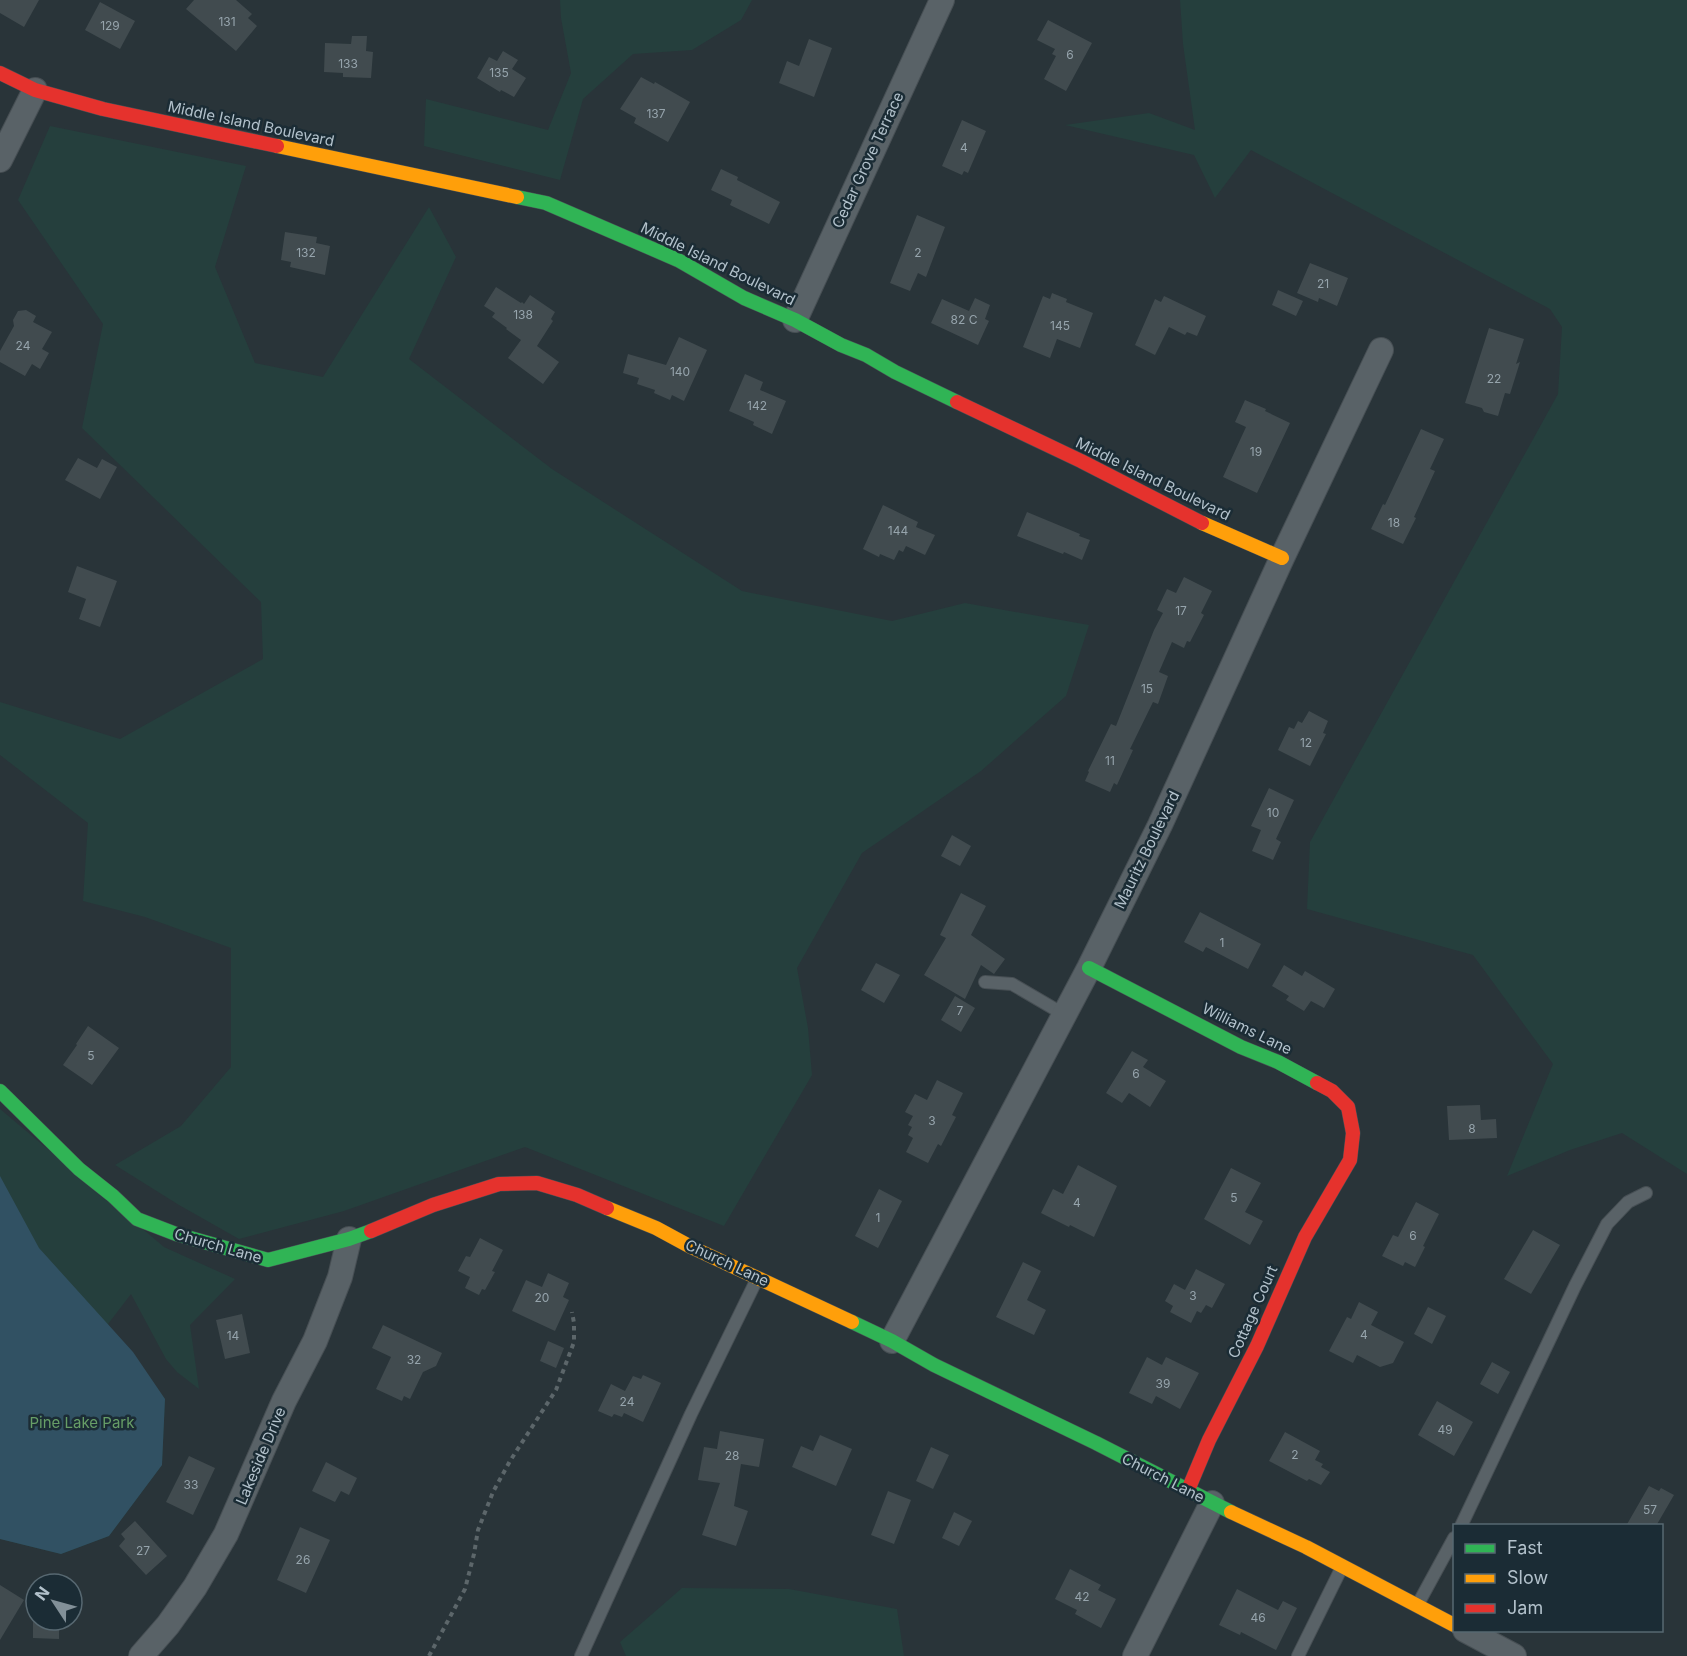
<svg xmlns="http://www.w3.org/2000/svg" width="1687" height="1656" font-family="Inter,sans-serif">
<style>
.green{fill:#253f3d}
.water{fill:#315163}
.building{fill:#414b4f}
.lines{fill:none;stroke-linecap:round;stroke-linejoin:round}
.lane-casing{stroke:#474f54;stroke-width:14}
.street-casing{stroke:#474f54;stroke-width:26}
.fast-casing{stroke:#474f54;stroke-width:15}
.slow-casing{stroke:#474f54;stroke-width:15}
.jam-casing{stroke:#474f54;stroke-width:15}
.path{stroke:#5c666a;stroke-width:4;stroke-dasharray:4.5 4.5;stroke-linecap:butt}
.lane{stroke:#596267;stroke-width:12}
.street{stroke:#596267;stroke-width:24}
.fast{stroke:#30b455;stroke-width:14}
.slow{stroke:#ff9f0a;stroke-width:14}
.jam{stroke:#e5322d;stroke-width:14}
.labels{text-anchor:middle;stroke-width:5;stroke-linejoin:round;paint-order:stroke}
.number-label{font-size:12px;fill:#96a4ac}
.street-label{font-size:15px;fill:#b2c1cb;stroke:#1b2c35}
.park-label{font-size:15px;fill:#679e67;stroke:#1b2c35}
</style>
<rect width="100%" height="100%" fill="#293439"/>
<g class="green">
<path d="M560 0H752L741 20 692 50 633 54 583 99 560 180 424 146 426 99 548 130 571 73 561 18Z"/>
<path d="M1180 0H1687V1174L1622 1133 1570 1150 1507 1176 1553 1064 1473 955 1307 909 1310 842 1558 394 1562 327 1550 309 1251 150 1215 198 1194 155 1065 125 1149 113 1195 130 1183 44Z"/>
<path d="M50 126 246 166 215 267 255 363 323 377 429 207 456 257 409 359 552 469 742 591 892 621 965 603 1089 625 1066 696 981 771 862 853 797 968 808 1028 812 1075 724 1226 525 1147 344 1211 239 1239 179 1205 115 1165 181 1126 231 1067V948L145 917 83 901 88 823 0 755V702L120 739 263 659 261 602 82 428 103 324 18 200Z"/>
<path d="M0 1109 164 1247 235 1279 190 1325 199 1389 177 1372 166 1359 131 1294 108 1324 165 1399 162 1465 109 1536 61 1554 0 1539Z"/>
<path d="M682 1588 789 1589 897 1609 904 1656H626L620 1642Z"/>
</g>
<path class="water" d="M0 1176 39 1248 133 1352 165 1399 162 1465 109 1536 61 1554 0 1539Z"/>
<g class="building">
<path d="M0 0H39L24 27 0 13Z"/>
<path d="M194 0H236L252 14 248 18 257 26 236 51 186 9Z"/>
<path d="M100 2 135 21 120 49 85 30Z"/>
<path d="M1048 20 1092 43 1066 91 1044 79 1056 56 1052 54 1055 49 1037 40Z"/>
<path d="M352 36H367L366 51 373 52 371 78 343 77V73L324 72 325 43 351 44Z"/>
<path d="M809 39 832 48 814 97 779 83 787 61 799 66Z"/>
<path d="M503 51 518 60 512 69 526 78 514 97 501 90 500 92 477 78 489 57 497 61Z"/>
<path d="M641 77 654 84 655 82 690 102 668 142 634 123 636 118 620 109Z"/>
<path d="M962 120 986 131 968 173 964 171 962 175 942 166Z"/>
<path d="M721 169 738 177 737 180 780 202 769 224 730 205 732 200 711 190Z"/>
<path d="M917 215 945 227 926 277 918 273 910 291 890 283Z"/>
<path d="M285 232 317 237 316 243 330 246 325 275 290 267 291 262 281 260Z"/>
<path d="M1310 263 1348 278 1337 306 1319 298 1318 302 1297 293Z"/>
<path d="M496 287 521 303 522 302 524 304 530 295 555 312 551 319 553 321 537 346 559 362 543 384 508 358 521 340 506 329 507 328 492 317 495 313 484 306Z"/>
<path d="M1278 290 1303 301 1296 316 1272 305Z"/>
<path d="M1052 293 1067 299 1066 302 1093 313 1080 348 1057 339 1050 358 1023 347 1043 296 1050 299Z"/>
<path d="M1164 296 1206 316 1197 336 1187 332 1185 335 1169 327 1155 355 1135 345 1155 299 1161 302Z"/>
<path d="M975 298 990 305 985 319 989 321 978 345 931 323 942 299 969 311Z"/>
<path d="M26 310 36 316 33 322 52 332 42 349 49 353 40 369 32 364 25 376 0 362V351L14 326 13 320 18 311Z"/>
<path d="M1489 328 1524 339 1516 364 1520 362 1510 394 1505 393 1498 416 1484 412 1482 408 1465 403Z"/>
<path d="M679 337 707 350 684 401 672 395 670 400 654 393 655 390 637 384 639 378 623 373 628 354 666 365Z"/>
<path d="M745 374 763 382 760 390 786 401 772 434 753 425 754 422 729 411Z"/>
<path d="M1245 400 1266 409 1265 411 1290 423 1257 493 1223 477 1246 427 1235 422Z"/>
<path d="M1421 429 1444 439 1430 469 1435 471 1414 517 1416 518 1403 544 1371 529 1383 504 1385 505Z"/>
<path d="M78 458 97 468 102 459 117 467 100 499 65 480Z"/>
<path d="M883 505 918 522 916 527 935 535 925 555 906 546 903 552 899 550 894 560 880 554 879 557 863 549Z"/>
<path d="M1027 512 1080 534 1079 536 1090 540 1082 560 1064 552 1063 554 1017 536Z"/>
<path d="M77 566 117 581 100 627 79 619 86 599 68 592Z"/>
<path d="M1184 577 1212 591 1201 613 1204 615 1190 642 1187 641 1184 648 1172 642 1159 672 1168 676 1158 704 1153 702 1130 749 1133 750 1117 785 1114 783 1110 792 1085 781 1089 772 1088 771 1111 724 1116 726 1154 630 1163 613 1157 610 1167 589 1176 593Z"/>
<path d="M1309 711 1328 721 1323 733 1326 734 1310 766 1278 750 1289 727 1294 729 1298 721 1302 723Z"/>
<path d="M1269 788 1294 800 1276 839 1281 842 1273 860 1252 851 1261 830 1251 826Z"/>
<path d="M952 835 971 846 960 866 941 856Z"/>
<path d="M961 893 986 906 971 935 1005 959 994 974 981 965 965 999 924 975 946 938 940 935Z"/>
<path d="M1200 912 1261 944 1248 969 1206 947 1203 952 1184 942Z"/>
<path d="M876 963 900 975 884 1003 861 990Z"/>
<path d="M1284 965 1302 976 1305 971 1335 989 1324 1008 1311 1001 1304 1011 1286 1000 1289 996 1272 986Z"/>
<path d="M955 996 975 1008 961 1032 941 1020Z"/>
<path d="M88 1026 119 1048 92 1085 63 1065 77 1045 76 1044Z"/>
<path d="M1132 1051 1148 1060 1143 1067 1166 1081 1150 1107 1129 1093 1122 1103 1106 1093Z"/>
<path d="M937 1080 963 1093 952 1115 956 1117 941 1146 938 1144 928 1163 906 1152 913 1138 908 1135 912 1127 908 1125 913 1116 905 1112 915 1094 927 1100Z"/>
<path d="M1480 1105 1481 1120 1496 1119 1497 1138 1449 1140 1447 1106Z"/>
<path d="M1078 1165 1117 1186 1094 1237 1070 1225 1069 1227 1041 1213 1053 1189 1063 1194Z"/>
<path d="M1231 1168 1261 1183 1245 1212 1263 1221 1250 1245 1204 1219Z"/>
<path d="M879 1189 902 1201 878 1248 855 1236Z"/>
<path d="M1416 1202 1439 1214 1423 1246 1425 1247 1415 1267 1405 1262 1403 1266 1382 1256 1393 1235 1398 1237Z"/>
<path d="M1533 1230 1560 1245 1531 1294 1504 1279Z"/>
<path d="M480 1238 503 1250 492 1271 495 1272 485 1290 482 1289 479 1295 465 1288 470 1277 458 1271 466 1256 470 1257Z"/>
<path d="M1023 1262 1041 1271 1027 1300 1046 1310 1034 1335 996 1317Z"/>
<path d="M1196 1269 1225 1284 1212 1308 1206 1305 1201 1313 1197 1311 1191 1323 1170 1312 1173 1306 1165 1301 1174 1284 1185 1290Z"/>
<path d="M548 1273 569 1283 563 1297 569 1300 555 1331 512 1311 526 1280 542 1287Z"/>
<path d="M1359 1302 1378 1312 1371 1325 1404 1342 1393 1363 1380 1367 1357 1355 1353 1363 1329 1351 1347 1317 1351 1319Z"/>
<path d="M1428 1307 1446 1316 1432 1344 1414 1334Z"/>
<path d="M242 1314 250 1353 225 1359 216 1320Z"/>
<path d="M383 1325 442 1353 436 1366 423 1372 410 1399 404 1396 402 1401 376 1389 391 1357 372 1348Z"/>
<path d="M548 1341 564 1348 556 1368 540 1361Z"/>
<path d="M1147 1357 1162 1365 1166 1357 1199 1373 1180 1409 1156 1396 1152 1404 1129 1393Z"/>
<path d="M1492 1362 1510 1372 1498 1394 1480 1384Z"/>
<path d="M643 1375 661 1383 643 1422 624 1413 622 1417 614 1414 612 1417 598 1411 611 1384 625 1391 633 1376 641 1379Z"/>
<path d="M1437 1401 1473 1422 1454 1456 1418 1435Z"/>
<path d="M720 1431 764 1439 759 1467 741 1464 734 1506 748 1511 736 1546 702 1535 720 1483 698 1480 704 1447 717 1449Z"/>
<path d="M1285 1432 1320 1451 1315 1460 1323 1464 1321 1467 1330 1472 1321 1485 1309 1479 1307 1481 1269 1461Z"/>
<path d="M820 1435 852 1449 836 1486 792 1467 801 1446 813 1451Z"/>
<path d="M931 1447 949 1455 933 1489 916 1481Z"/>
<path d="M189 1456 215 1468 193 1515 166 1502Z"/>
<path d="M326 1462 357 1478 349 1495 341 1491 335 1502 312 1491Z"/>
<path d="M1649 1486 1659 1491 1661 1488 1674 1495 1656 1526H1626Z"/>
<path d="M888 1491 911 1500 894 1544 871 1535Z"/>
<path d="M954 1512 972 1521 959 1546 942 1538Z"/>
<path d="M135 1521 167 1556 146 1575 119 1546 125 1539 121 1534Z"/>
<path d="M300 1527 330 1540 306 1593 277 1580Z"/>
<path d="M1070 1569 1101 1585 1098 1590 1116 1599 1101 1628 1075 1614 1077 1610 1055 1599Z"/>
<path d="M0 1585 24 1600 0 1640Z"/>
<path d="M1237 1589 1278 1610 1283 1601 1297 1608 1276 1650 1241 1632 1240 1635 1219 1625Z"/>
<path d="M33 1620H59V1639L33 1638Z"/>
</g>
<g class="lines">
<g class="lane-casing">
<g id="lane">
<path d="M985 982 1012 984 1065 1015"/>
<path d="M1461 1526 1575 1286 1607 1224 1628 1202 1646 1193"/>
<path d="M1418 1604 1454 1538"/>
<path d="M581 1656 691 1414 757 1279"/>
<path d="M1298 1656 1342 1567"/>
</g>
</g>
<g class="street-casing">
<g id="street">
<path d="M0 160 35 90"/>
<path d="M795 320 942 0"/>
<path d="M892 1341 1089 968 1160 825 1282 558 1381 350"/>
<path d="M1465 1630 1514 1656"/>
<path d="M141 1656 168 1625 195 1587 226 1534 284 1401 315 1341 340 1277 349 1239"/>
<path d="M1135 1656 1212 1503"/>
</g>
</g>
<g class="fast-casing">
<g id="fast">
<path d="M517 197 546 203 678 260 744 298 795 320 841 345 866 355 895 372 957 402"/>
<path d="M1089 968 1241 1047 1278 1062 1317 1083"/>
<path d="M0 1091 79 1169 113 1196 137 1219 176 1234 268 1260 349 1239 371 1231"/>
<path d="M852 1322 892 1341 934 1365 1096 1443 1231 1512"/>
</g>
</g>
<g class="slow-casing">
<g id="slow">
<path d="M277 146 517 197"/>
<path d="M1202 523 1282 558"/>
<path d="M607 1208 656 1228 691 1247 852 1322"/>
<path d="M1231 1512 1306 1547 1454 1625"/>
</g>
</g>
<g class="jam-casing">
<g id="jam">
<path d="M0 73 35 90 103 109 277 146"/>
<path d="M957 402 1081 461 1202 523"/>
<path d="M371 1231 433 1205 499 1184 537 1183 577 1195 607 1208"/>
<path d="M1188 1490 1209 1440 1257 1346 1305 1237 1350 1160 1353 1133 1348 1107 1332 1091 1317 1083"/>
</g>
</g>
<path class="path" d="M429 1656 465 1589 474 1554 478 1530 493 1492 510 1461 556 1390 574 1342V1323L572 1312"/>
<use href="#lane" class="lane"/>
<use href="#street" class="street"/>
<use href="#fast" class="fast"/>
<use href="#slow" class="slow"/>
<use href="#jam" class="jam"/>
</g>
<g class="labels">
<g class="number-label">
<text x="227" y="26">131</text>
<text x="110" y="30">129</text>
<text x="1070" y="59">6</text>
<text x="348" y="68">133</text>
<text x="499" y="77">135</text>
<text x="656" y="118">137</text>
<text x="964" y="152">4</text>
<text x="306" y="257">132</text>
<text x="918" y="257">2</text>
<text x="1323" y="288">21</text>
<text x="523" y="319">138</text>
<text x="964" y="324">82 C</text>
<text x="1060" y="330">145</text>
<text x="23" y="350">24</text>
<text x="680" y="376">140</text>
<text x="1494" y="383">22</text>
<text x="757" y="410">142</text>
<text x="1256" y="456">19</text>
<text x="1394" y="527">18</text>
<text x="898" y="535">144</text>
<text x="1181" y="615">17</text>
<text x="1147" y="693">15</text>
<text x="1306" y="747">12</text>
<text x="1110" y="765">11</text>
<text x="1273" y="817">10</text>
<text x="1222" y="947">1</text>
<text x="960" y="1015">7</text>
<text x="91" y="1060">5</text>
<text x="1136" y="1078">6</text>
<text x="932" y="1125">3</text>
<text x="1472" y="1133">8</text>
<text x="1234" y="1202">5</text>
<text x="1077" y="1207">4</text>
<text x="878" y="1222">1</text>
<text x="1413" y="1240">6</text>
<text x="1193" y="1300">3</text>
<text x="542" y="1302">20</text>
<text x="1364" y="1339">4</text>
<text x="233" y="1340">14</text>
<text x="414" y="1364">32</text>
<text x="1163" y="1388">39</text>
<text x="627" y="1406">24</text>
<text x="1445" y="1434">49</text>
<text x="1295" y="1459">2</text>
<text x="732" y="1460">28</text>
<text x="191" y="1489">33</text>
<text x="1650" y="1514">57</text>
<text x="143" y="1555">27</text>
<text x="303" y="1564">26</text>
<text x="1082" y="1601">42</text>
<text x="1258" y="1622">46</text>
</g>
<g class="street-label">
<text transform="translate(251 124) rotate(12)" y="5">Middle Island Boulevard</text>
<text transform="translate(868 160) rotate(-65)" y="5">Cedar Grove Terrace</text>
<text transform="translate(718 264) rotate(26)" y="5">Middle Island Boulevard</text>
<text transform="translate(1153 479) rotate(26)" y="5">Middle Island Boulevard</text>
<text transform="translate(1147 850) rotate(-64)" y="5">Mauritz Boulevard</text>
<text transform="translate(1247 1029) rotate(26)" y="5">Williams Lane</text>
<text transform="translate(218 1246) rotate(16)" y="5">Church Lane</text>
<text transform="translate(727 1263) rotate(25)" y="5">Church Lane</text>
<text transform="translate(1253 1312) rotate(-66)" y="5">Cottage Court</text>
<text transform="translate(261 1456) rotate(-67)" y="5">Lakeside Drive</text>
<text transform="translate(1163 1478) rotate(27)" y="5">Church Lane</text>
</g>
<g class="park-label">
<text x="82" y="1428">Pine Lake Park</text>
</g>
</g>
<rect x="1453" y="1524" width="210" height="108" fill="#1b2c35" stroke="#576871" stroke-width="1.5"/>
<rect x="1465" y="1544" width="30" height="9" fill="#30b455" stroke="#576871" stroke-width="1.5"/>
<text x="1507" y="1554" font-size="18" fill="#b2c1cb">Fast</text>
<rect x="1465" y="1574" width="30" height="9" fill="#ff9f0a" stroke="#576871" stroke-width="1.5"/>
<text x="1507" y="1584" font-size="18" fill="#b2c1cb">Slow</text>
<rect x="1465" y="1604" width="30" height="9" fill="#e5322d" stroke="#576871" stroke-width="1.5"/>
<text x="1507" y="1614" font-size="18" fill="#b2c1cb">Jam</text>
<g transform="translate(54 1602) rotate(306)"><circle r="28" fill="#1b2c35" stroke="#576871" stroke-width="1.5"/>
<path d="M0-4.5L10 22L0 15L-10 22Z" fill="#829098"/>
<text y="-9" font-size="16" font-weight="bold" text-anchor="middle" fill="#b2c1cb">N</text>
</g>
</svg>
